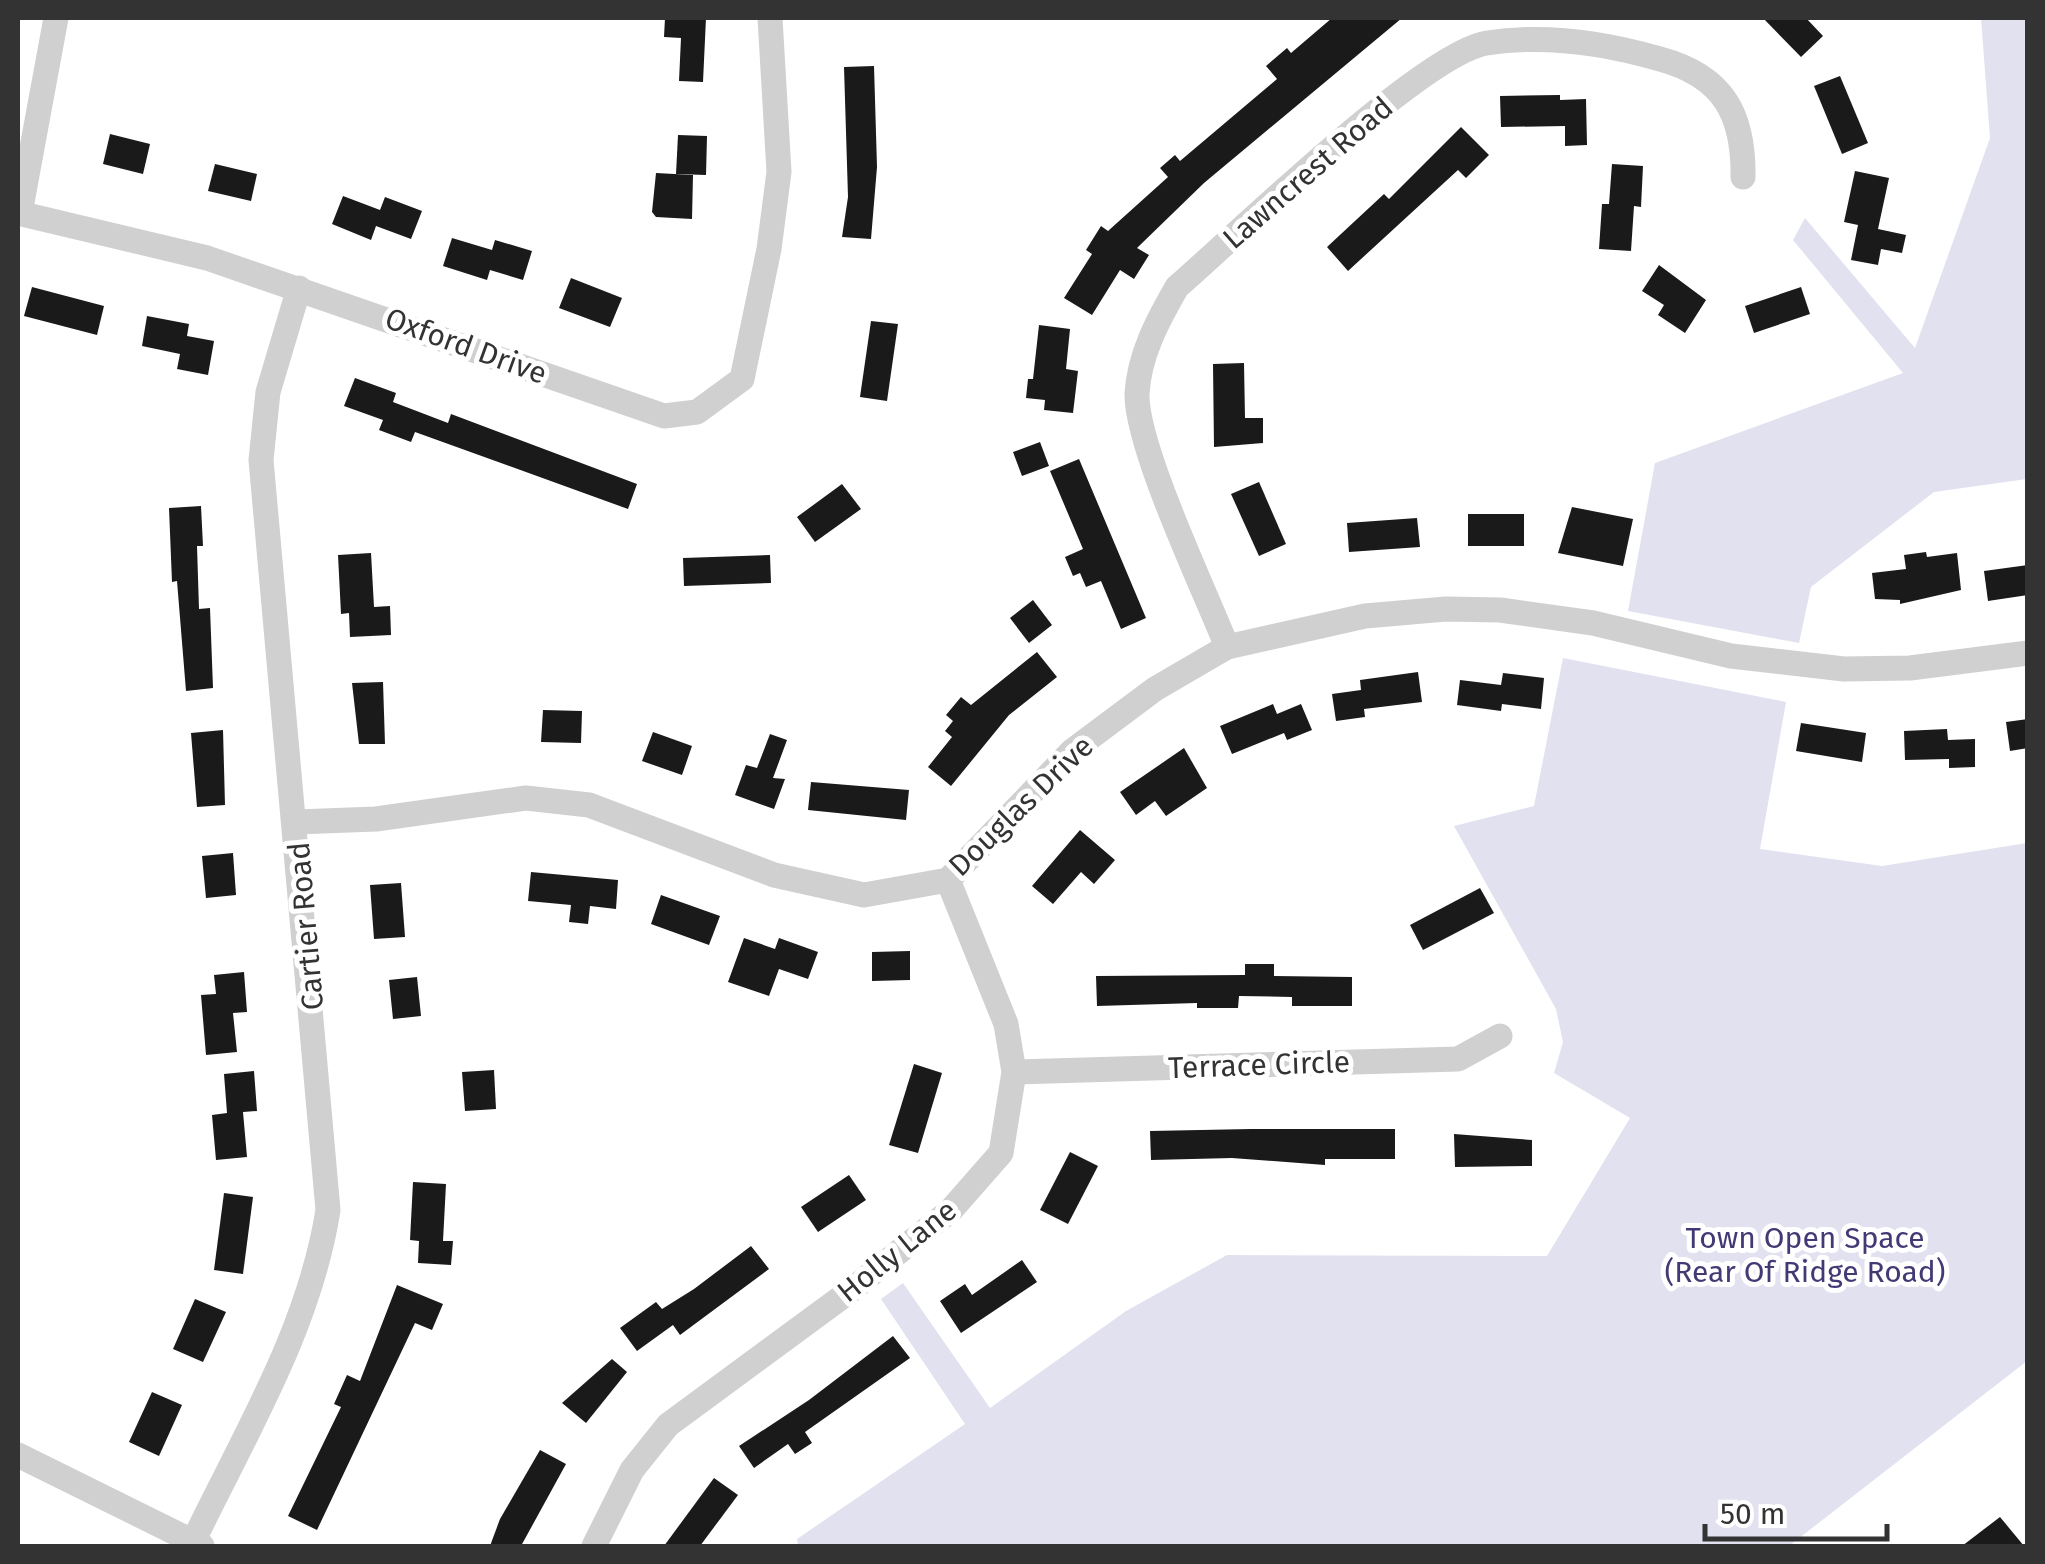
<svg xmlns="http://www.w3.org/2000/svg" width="2045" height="1564" font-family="'Fira Sans',sans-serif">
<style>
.green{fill:#e2e1f0}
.building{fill:#1a1a1a}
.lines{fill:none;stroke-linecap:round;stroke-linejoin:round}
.street{stroke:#d0d0d0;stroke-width:25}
.labels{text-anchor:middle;stroke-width:10;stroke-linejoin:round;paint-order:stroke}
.street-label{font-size:30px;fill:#333;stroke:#fff}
.park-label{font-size:30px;fill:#423a75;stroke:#fff}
</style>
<rect width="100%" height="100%" fill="#fff"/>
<g class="green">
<path d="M1981 18H2027V479L1934 492 1811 587 1799 643 1628 611 1655 463 1903 373 1793 240 1805 218 1915 348 1990 138Z"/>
<path d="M1563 658 1786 702 1760 849 1882 866 2027 843V1361L1789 1546H798L797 1539 965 1424 881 1299 903 1283 990 1408 1126 1311 1227 1255 1547 1256 1630 1118 1554 1073 1563 1042 1556 1009 1454 826 1534 806Z"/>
</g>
<g class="building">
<path d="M665 18H706L703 82 679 81 681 38 664 37Z"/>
<path d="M1332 18H1402L1204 183 1137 248 1149 255 1134 279 1120 270 1092 315 1064 298 1092 254 1086 250 1101 226 1108 231 1168 177 1160 168 1175 155 1180 161 1277 79 1266 66 1287 48 1291 53Z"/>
<path d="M1763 18H1806L1823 36 1801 57Z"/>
<path d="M874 66 877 167 871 239 842 237 848 197 844 67Z"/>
<path d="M1840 76 1868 143 1842 154 1814 86Z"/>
<path d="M1560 95V100L1586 99 1587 145 1565 146V126L1501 127 1500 96Z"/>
<path d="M1461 127 1489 155 1466 178 1458 170 1348 271 1327 247 1384 194 1389 199Z"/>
<path d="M110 134 150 144 143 174 103 164Z"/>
<path d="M678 135 707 136 706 175 676 174Z"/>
<path d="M215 164 257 174 251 201 208 191Z"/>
<path d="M1612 164 1643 166 1641 207 1634 206 1631 251 1599 249 1602 204H1609Z"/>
<path d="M1855 171 1889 178 1878 229 1906 235 1902 253 1881 249 1878 265 1851 260 1858 225 1844 222Z"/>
<path d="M656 173 693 175 692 219 656 217 652 212Z"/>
<path d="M343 196 380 210 385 197 422 211 411 239 376 226 371 240 332 224Z"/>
<path d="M452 238 492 250 495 240 532 251 523 280 490 270 487 280 443 266Z"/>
<path d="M1659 265 1706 300 1685 333 1658 315 1664 305 1642 291Z"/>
<path d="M571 278 622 298 610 327 559 308Z"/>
<path d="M32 287 104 306 97 335 24 316Z"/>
<path d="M1801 287 1810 314 1754 333 1745 306Z"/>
<path d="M147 316 189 324 187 336 214 341 208 375 177 369 180 354 142 346Z"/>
<path d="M871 321 898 324 887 401 860 397Z"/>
<path d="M1039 325 1070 329 1066 369 1078 371 1073 413 1044 410 1045 400 1026 398 1028 379H1033Z"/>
<path d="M1244 363 1245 418H1263V443L1214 447 1213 364Z"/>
<path d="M355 378 396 393 393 402 448 423 451 414 637 484 628 509 415 432 411 442 379 430 383 420 344 406Z"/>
<path d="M1040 442 1049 466 1022 476 1013 452Z"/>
<path d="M1079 459 1146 618 1121 629 1101 581 1086 587 1080 573 1073 576 1065 557 1083 549 1050 471Z"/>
<path d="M1259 482 1286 544 1259 556 1231 494Z"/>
<path d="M842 484 861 509 815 542 797 517Z"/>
<path d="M201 506 203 546H197L199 609 210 608 213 688 186 691 177 581 172 582 169 508Z"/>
<path d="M1572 507 1633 519 1623 566 1558 553Z"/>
<rect x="1468" y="514" width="56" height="32"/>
<path d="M1417 518 1420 547 1349 552 1347 523Z"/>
<path d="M1926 552 1927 557 1957 553 1961 590 1900 604V600L1875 599 1872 573 1906 569 1904 555Z"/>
<path d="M371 553 374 607 390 606 391 635 350 637 349 613 341 614 338 555Z"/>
<path d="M770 555 771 583 684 586 683 558Z"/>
<path d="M2028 565V595L1988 601 1984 571Z"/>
<path d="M1033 600 1052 625 1029 643 1010 618Z"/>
<path d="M1037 652 1057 677 1009 715 951 786 928 767 952 737 945 731 953 721 946 715 961 697 971 705Z"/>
<path d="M1418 672 1422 702 1364 709 1365 717 1336 721 1332 694 1361 690 1360 680Z"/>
<path d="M1503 673 1544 678 1541 709 1502 704 1501 711 1457 705 1460 680 1501 685Z"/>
<path d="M383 682 385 744H359L352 683Z"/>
<path d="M1273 704 1277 714 1301 704 1312 730 1287 740 1284 733 1232 754 1220 726Z"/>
<path d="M543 710 582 711 581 743 541 742Z"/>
<path d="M2028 719V748L2010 751 2006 722Z"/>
<path d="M1801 723 1866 733 1862 762 1796 751Z"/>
<path d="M1947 729 1948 740 1975 739V767L1949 768V759L1905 760 1904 731Z"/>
<path d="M223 730 225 805 197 807 191 733Z"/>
<path d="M653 732 692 746 682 775 642 761Z"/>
<path d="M770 734 787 740 773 778 785 779 774 809 735 795 746 765 757 768Z"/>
<path d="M1184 748 1207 788 1166 816 1155 801 1136 815 1120 792Z"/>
<path d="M811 782 909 790 906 820 808 810Z"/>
<path d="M1080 830 1115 860 1094 884 1081 872 1053 904 1032 886Z"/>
<path d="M233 853 236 895 206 898 202 856Z"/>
<path d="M531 872 618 880 616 909 590 906 588 924 569 922 571 905 528 901Z"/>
<path d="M401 883 405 937 374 939 370 885Z"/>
<path d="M1480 888 1494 913 1423 950 1410 925Z"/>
<path d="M661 895 720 916 709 945 651 924Z"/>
<path d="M744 938 775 949 779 938 818 952 808 979 779 969 769 996 728 982Z"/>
<path d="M910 951V980L872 981V952Z"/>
<path d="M1245 964H1274V976L1352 977V1006H1292V997L1239 996 1238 1008H1197V1003L1097 1006 1096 976 1245 975Z"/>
<path d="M244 972 247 1012 233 1013 237 1052 206 1055 201 995 216 994 214 975Z"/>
<path d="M417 977 421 1016 393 1019 389 980Z"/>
<path d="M914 1064 942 1073 918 1153 889 1145Z"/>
<path d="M494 1070 496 1109 465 1111 462 1072Z"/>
<path d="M254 1071 257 1111 243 1112 247 1157 216 1160 212 1115 227 1113 224 1074Z"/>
<path d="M1251 1129H1395V1159H1325V1165L1232 1158 1151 1160 1150 1131Z"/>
<path d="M1454 1134 1532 1140V1166L1455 1167Z"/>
<path d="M1070 1152 1098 1166 1068 1224 1040 1210Z"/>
<path d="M849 1175 866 1200 818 1232 801 1207Z"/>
<path d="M413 1182 446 1184 443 1241H453L451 1265 418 1263 419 1241 410 1240Z"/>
<path d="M224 1193 253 1197 243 1274 214 1270Z"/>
<path d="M751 1246 769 1269 680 1335 673 1325 637 1351 620 1328 656 1302 662 1309 694 1289Z"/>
<path d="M1022 1260 1037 1282 961 1333 940 1301 965 1284 972 1295Z"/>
<path d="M397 1285 443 1304 432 1330 415 1323 317 1530 288 1516 341 1407 334 1404 347 1375 360 1381Z"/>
<path d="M195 1299 226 1312 203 1362 173 1349Z"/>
<path d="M893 1336 910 1358 805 1432 812 1443 795 1454 788 1444 754 1468 739 1446 809 1400Z"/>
<path d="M612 1359 627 1372 586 1423 562 1403Z"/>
<path d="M152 1392 182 1405 159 1456 129 1442Z"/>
<path d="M540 1450 566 1464 521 1546H490L500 1519Z"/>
<path d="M714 1478 738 1495 700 1546H664Z"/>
<path d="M2000 1517 2024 1546H1962Z"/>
</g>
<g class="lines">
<g class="street">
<path d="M18 213 207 258 664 416 697 412 742 379 769 249 779 172 770 18"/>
<path d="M20 213 56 18"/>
<path d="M1227 647C1205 591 1136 447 1137 394 1139 355 1158 320 1177 287 1235 237 1423 53 1487 43 1545 34 1605 43 1660 59 1723 76 1744 114 1743 177"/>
<path d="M296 822 376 819 526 798 589 805 774 875 864 895 948 880 1072 751 1155 689 1227 647 1365 616 1446 609 1500 610 1593 623 1731 656 1844 669 1910 668 2028 653"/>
<path d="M1014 1072 1458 1059 1500 1036"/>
<path d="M18 1455 202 1546"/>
<path d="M191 1546C243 1437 309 1331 328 1210L261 460 268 392 299 288"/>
<path d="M594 1546 632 1470 668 1425 850 1291 951 1210 1001 1153 1014 1072 1006 1024 948 880"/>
</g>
</g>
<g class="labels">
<g class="street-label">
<text transform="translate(1308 173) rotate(-41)" y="10">Lawncrest Road</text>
<text transform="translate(466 346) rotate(20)" y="10">Oxford Drive</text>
<text transform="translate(1021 806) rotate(-44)" y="10">Douglas Drive</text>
<text transform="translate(306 926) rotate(-95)" y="10">Cartier Road</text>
<text transform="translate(1259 1065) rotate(-2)" y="10">Terrace Circle</text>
<text transform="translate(897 1251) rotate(-39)" y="10">Holly Lane</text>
</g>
<g class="park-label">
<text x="1805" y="1248">Town Open Space<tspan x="1805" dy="34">(Rear Of Ridge Road)</tspan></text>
</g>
</g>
<rect width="2045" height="1564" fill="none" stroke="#333333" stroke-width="40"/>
<path d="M1705 1524v15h182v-15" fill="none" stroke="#333333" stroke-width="5"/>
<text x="1720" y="1524" font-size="30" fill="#333333" stroke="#ffffff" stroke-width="8" paint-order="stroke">50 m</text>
</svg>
